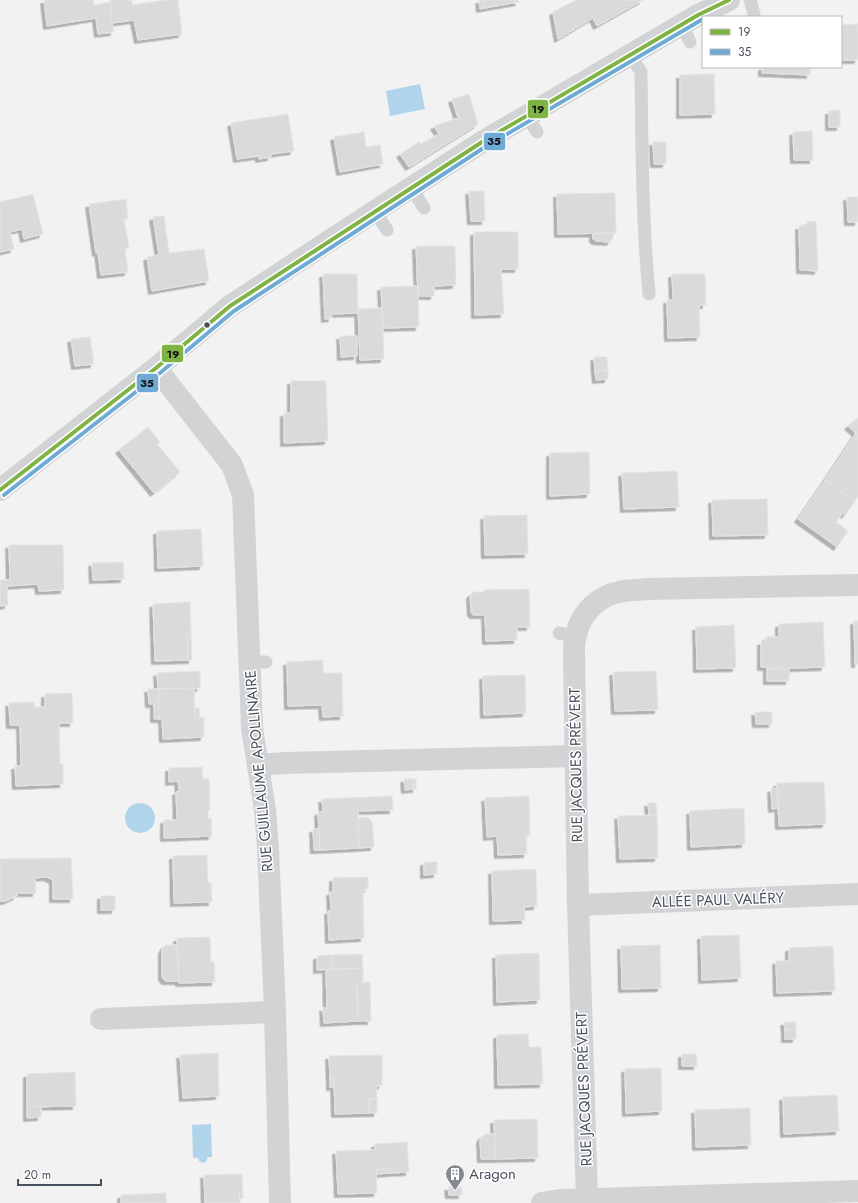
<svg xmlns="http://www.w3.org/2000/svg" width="858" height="1203" font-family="Jost,sans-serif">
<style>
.water{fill:#b0d5ea}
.building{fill:#d9dadc;stroke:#e4e4e5;filter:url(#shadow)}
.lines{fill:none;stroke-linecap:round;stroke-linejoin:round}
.lane{stroke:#d1d3d5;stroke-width:13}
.street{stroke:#d1d3d5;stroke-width:22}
.bus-1-casing{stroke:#fff;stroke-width:7}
.bus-2-casing{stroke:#fff;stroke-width:7}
.bus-1{stroke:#7fb444;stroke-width:4}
.bus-2{stroke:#6faad5;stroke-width:4}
.bus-dot{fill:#4a515e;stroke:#fff;stroke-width:1.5}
.labels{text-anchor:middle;stroke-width:3;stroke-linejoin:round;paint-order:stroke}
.street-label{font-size:15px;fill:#4a515e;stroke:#fff}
.poi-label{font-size:15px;fill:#4a515e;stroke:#fff;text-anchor:start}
.line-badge{stroke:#fff;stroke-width:1.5}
.pale-badge-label{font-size:11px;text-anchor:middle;font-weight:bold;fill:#111}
</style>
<defs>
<filter id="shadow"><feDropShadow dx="-3.5" dy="3.5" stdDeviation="0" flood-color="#0004"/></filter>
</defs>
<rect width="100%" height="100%" fill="#f2f2f2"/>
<g class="water">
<path d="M420 84 425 109 390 116 386 91Z"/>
<circle cx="140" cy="818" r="15"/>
<path d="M211 1124 212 1157H208L206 1162 203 1163 199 1161 198 1158H193L192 1125Z"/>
</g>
<g class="building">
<path d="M44 0H93L94 5 110 2 112 23 114 32 98 34 96 18 47 26Z"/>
<path d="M110 0H132V5L165 0H178L182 34 138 40 134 20 112 23Z"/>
<path d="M479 0H484L485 8 480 9Z"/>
<path d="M484 0H518L519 2 485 8Z"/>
<path d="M576 0H643L597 26 593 18 558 39 553 12Z"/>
<path d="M858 24V60H841V25Z"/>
<path d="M762 67H810V75L762 73Z"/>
<path d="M714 74 715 114 680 115V75Z"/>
<path d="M469 94 478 124 409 167 400 154 419 142 420 144 439 134 434 126 458 118 452 99Z"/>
<path d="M840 110V127H829V111Z"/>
<path d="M288 114 294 151 271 154V157L259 159V156L237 159 231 123Z"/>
<path d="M812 131 813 160H794L793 132Z"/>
<path d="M364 132 366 147 380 145 383 164 340 172 334 137Z"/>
<path d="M653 142H666V164H654Z"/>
<path d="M469 191H484L485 221H471Z"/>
<path d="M615 193 616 233 558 234 557 194Z"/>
<path d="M33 194 43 234 24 239 22 229 10 232 14 249 0 252V202Z"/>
<path d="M847 197H858V222H848Z"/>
<path d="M126 199 128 219H124L129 248 125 249 128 272 101 275 98 252 96 253 89 204Z"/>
<path d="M164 216 169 253 204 249 209 281 152 291 147 257 159 255 153 217Z"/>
<path d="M816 221 818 271 800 270 799 226H807V222Z"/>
<path d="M474 232H518V269H501L504 314 475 315Z"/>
<path d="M613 233V238L610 242 596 241 593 239V234Z"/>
<path d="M416 246H455L456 285 434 286V296H418Z"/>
<path d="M323 274H357L358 313 331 314 332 318 325 319Z"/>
<path d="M672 274H705L706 305H699L700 337 668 338 667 300H673Z"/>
<path d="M418 286 419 327 383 328 381 287Z"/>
<path d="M382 308 384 359 360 360 358 309Z"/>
<path d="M340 336H357V356L341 357Z"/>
<path d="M90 337 94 364 75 366 71 339Z"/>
<path d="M594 357H607L608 370 595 371Z"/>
<path d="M608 370V379L596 380 595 371Z"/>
<path d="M291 381H326L328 441 284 443V413H291Z"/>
<path d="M858 418V435L848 426Z"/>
<path d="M148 427 160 442 157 444 180 472 154 493 119 450Z"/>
<path d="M856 433 858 435V497L855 501 825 480Z"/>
<path d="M589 452 590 494 550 496V453Z"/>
<path d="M677 471 679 507 624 509 622 473Z"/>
<path d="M825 480 855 501 845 515 843 513 836 522 848 531 837 547 798 519Z"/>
<path d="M767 499 768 535 713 536 712 500Z"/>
<path d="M527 515 528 554 485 555 484 516Z"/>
<path d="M201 529 203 566 158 568 157 531Z"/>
<path d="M9 545H63L64 590 39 591 38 584 7 586 8 605 0 606V580H10Z"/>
<path d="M123 562 124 579 93 580 92 563Z"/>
<path d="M529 589 530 627H517V640L486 641 485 615H473L471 612 470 595 473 592H484V590Z"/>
<path d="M190 602 191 632 187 633 188 660 155 661 153 604Z"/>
<path d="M854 621H858V664H855Z"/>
<path d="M823 622 825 667 767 669V667H761V642L766 641V637H779V624Z"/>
<path d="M734 625 736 668 697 669 696 627Z"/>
<path d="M191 632 192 660H188L187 633Z"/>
<path d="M323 660V673H342L343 716 323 717 322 705 288 706 287 662Z"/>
<path d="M789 668V681H767V669Z"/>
<path d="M200 671V688L158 689 157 673Z"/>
<path d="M656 671 658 710 615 711 613 672Z"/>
<path d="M525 675 526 713 484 715 483 676Z"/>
<path d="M194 688 195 718 204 717V737L163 739 162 719H159L158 689Z"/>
<path d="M148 689H158L159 719H154V704H149Z"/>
<path d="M72 693 73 723H59L60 764H63V784L16 786 15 766H21L20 725H10L9 703 34 702V707H45V694Z"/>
<path d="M195 708H199L200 718H195Z"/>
<path d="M755 712H772V724H756Z"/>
<path d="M202 767 203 779H209L210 810H208V818H211L212 836 164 838V820H177L176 792 179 791 178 781 169 782V768Z"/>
<path d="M404 779H413V789L405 790Z"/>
<rect x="413" y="779" width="3" height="10"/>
<path d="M824 782 826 824 779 826 777 783Z"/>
<path d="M778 788V808L772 809 771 789Z"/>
<path d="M392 796 393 810 358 811 359 848 320 850 318 812H323L322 799Z"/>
<path d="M529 796 530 835H526L527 854 498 855 497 836 487 837 485 798Z"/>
<path d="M648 803H656L657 815 649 816Z"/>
<path d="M744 808 745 844 691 847 690 811Z"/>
<path d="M657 815 658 858 620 859 618 816Z"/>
<path d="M367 817 372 821 374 847 359 848 358 818Z"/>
<path d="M313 829H319L320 850H314Z"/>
<path d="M207 855 208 883H211L212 902 174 903 173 856Z"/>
<path d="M71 858 73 899H53V880L46 877 35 878 36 893H17V896L6 901H0V859Z"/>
<path d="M424 862H437V874L424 875Z"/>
<path d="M536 869 537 906 524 907 525 920 493 921 492 871Z"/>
<path d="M368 877V889L363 890 364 938 329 940 328 911H331L330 892H333V878Z"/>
<rect x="101" y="896" width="14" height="14"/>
<path d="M739 935 741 978 702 980 701 936Z"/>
<path d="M210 937 211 962H214L215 982 179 983 177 938Z"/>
<path d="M165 945H177L179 981H165L162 977V950Z"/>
<path d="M660 945 661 988 622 989 621 946Z"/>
<path d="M833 946 835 991 777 993 776 961H789V948Z"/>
<path d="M539 953 540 1000 497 1002 496 955Z"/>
<path d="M362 954 363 968 332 969V955Z"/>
<path d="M332 955V969L317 970V956Z"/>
<path d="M363 968V983H357L358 1021 324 1023 323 1008H327L326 970Z"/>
<path d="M370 982 371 1021H358L357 983Z"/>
<path d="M784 1022H796V1030H785Z"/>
<rect x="785" y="1030" width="11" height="9"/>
<path d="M528 1034 529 1047H541L543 1084 498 1085 497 1035Z"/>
<path d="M218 1053 219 1096 183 1098 180 1055Z"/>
<path d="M682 1054H696L697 1066H682Z"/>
<path d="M382 1055V1085L376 1086 377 1099H369V1113L335 1114 334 1079H330L329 1056Z"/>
<path d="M661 1068 662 1111 626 1113 625 1069Z"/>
<path d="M75 1072 76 1106 27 1107V1074Z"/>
<rect x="330" y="1079" width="4" height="8"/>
<path d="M837 1095 839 1131 784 1134 783 1097Z"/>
<rect x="369" y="1099" width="8" height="14"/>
<path d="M41 1106V1117L27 1118V1107Z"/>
<path d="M750 1108 751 1145 696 1147 695 1110Z"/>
<path d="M537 1119 538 1158 495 1159 494 1120Z"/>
<path d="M486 1134H495V1159H481L480 1140 482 1136Z"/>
<path d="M407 1142 409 1172 391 1173V1169L376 1170 377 1193 338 1194 336 1151 375 1150V1144Z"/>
<path d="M391 1169V1173L376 1174V1170Z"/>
<path d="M242 1174 243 1194 239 1193 240 1203H205L204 1175Z"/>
<path d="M448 1187H461L462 1195H449Z"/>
<path d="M166 1193V1203H121V1195Z"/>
<path d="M239 1193 243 1194V1198L240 1199Z"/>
</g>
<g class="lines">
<g class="lane">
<path d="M750 0 754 14"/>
<path d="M682 25 690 42"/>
<path d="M630 55 641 72C642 146 642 220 649 294"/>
<path d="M527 116 537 132"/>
<path d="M411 187 424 208"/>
<path d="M375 211 387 230"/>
<path d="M559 633 575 636"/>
<path d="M249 662H266"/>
</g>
<g class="street">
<path d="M156 368 232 465 243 495 252 728 265 810 268 848 275 1012 280 1203"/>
<path d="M0 490 156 368 230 306 375 211 482 142 698 15 729 0"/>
<path d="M258 765 285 763 576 756"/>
<path d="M578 905 858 894"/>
<path d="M101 1019 275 1012"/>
<path d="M587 1200 578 905 574 653C574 647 574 641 576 635 581 612 599 595 623 591 631 590 640 590 648 589L858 585"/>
<path d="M542 1203 562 1200 858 1191"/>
</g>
<g class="bus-1-casing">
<path id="bus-1" d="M0 490 156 368 230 306 482 142 698 15 729 0"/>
</g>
<g class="bus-2-casing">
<path id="bus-2" d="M4 495 160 373 234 311 485 147 703 19"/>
</g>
<use href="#bus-1" class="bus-1"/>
<use href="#bus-2" class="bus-2"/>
</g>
<defs>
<g id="building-pin" transform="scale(1)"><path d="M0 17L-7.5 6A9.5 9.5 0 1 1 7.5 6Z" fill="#858992" stroke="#fff"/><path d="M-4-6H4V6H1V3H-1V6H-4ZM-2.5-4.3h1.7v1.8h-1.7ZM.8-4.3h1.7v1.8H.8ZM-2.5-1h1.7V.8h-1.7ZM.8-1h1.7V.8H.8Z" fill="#fff"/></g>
</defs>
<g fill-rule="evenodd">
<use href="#building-pin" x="455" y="1174"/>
</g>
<circle class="bus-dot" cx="207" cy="325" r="3.5"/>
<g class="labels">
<g class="street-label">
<text transform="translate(576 765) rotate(-91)" y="5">RUE JACQUES PRÉVERT</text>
<text transform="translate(259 771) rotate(-95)" y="5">RUE GUILLAUME APOLLINAIRE</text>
<text transform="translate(718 900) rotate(-2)" y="5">ALLÉE PAUL VALÉRY</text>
<text transform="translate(584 1089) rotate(-92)" y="5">RUE JACQUES PRÉVERT</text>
</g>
<g class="poi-label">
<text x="469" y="1179">Aragon</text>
</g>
</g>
<g class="line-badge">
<rect x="527" y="99" width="22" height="20" rx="4" fill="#7fb444"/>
<rect x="483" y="132" width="23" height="19" rx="4" fill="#6faad5"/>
<rect x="161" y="344" width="23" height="19" rx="4" fill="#7fb444"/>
<rect x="136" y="373" width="23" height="20" rx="4" fill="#6faad5"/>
</g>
<g class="pale-badge-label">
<text x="538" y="113">19</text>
<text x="494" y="145">35</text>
<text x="173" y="358">19</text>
<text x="147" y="387">35</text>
</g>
<rect x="702" y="16" width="140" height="52" fill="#ffffff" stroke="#b7b9bf"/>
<rect x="710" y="29" width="20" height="6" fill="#7fb444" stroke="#b7b9bf"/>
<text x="738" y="36" font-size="12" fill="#4a515e">19</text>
<rect x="710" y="49" width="20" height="6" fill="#6faad5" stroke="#b7b9bf"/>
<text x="738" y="56" font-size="12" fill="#4a515e">35</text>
<path d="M18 1179v6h83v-6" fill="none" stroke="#4a515e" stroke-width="2"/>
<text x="24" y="1179" font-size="12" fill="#4a515e" stroke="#ffffff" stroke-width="3" paint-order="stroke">20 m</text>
</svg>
